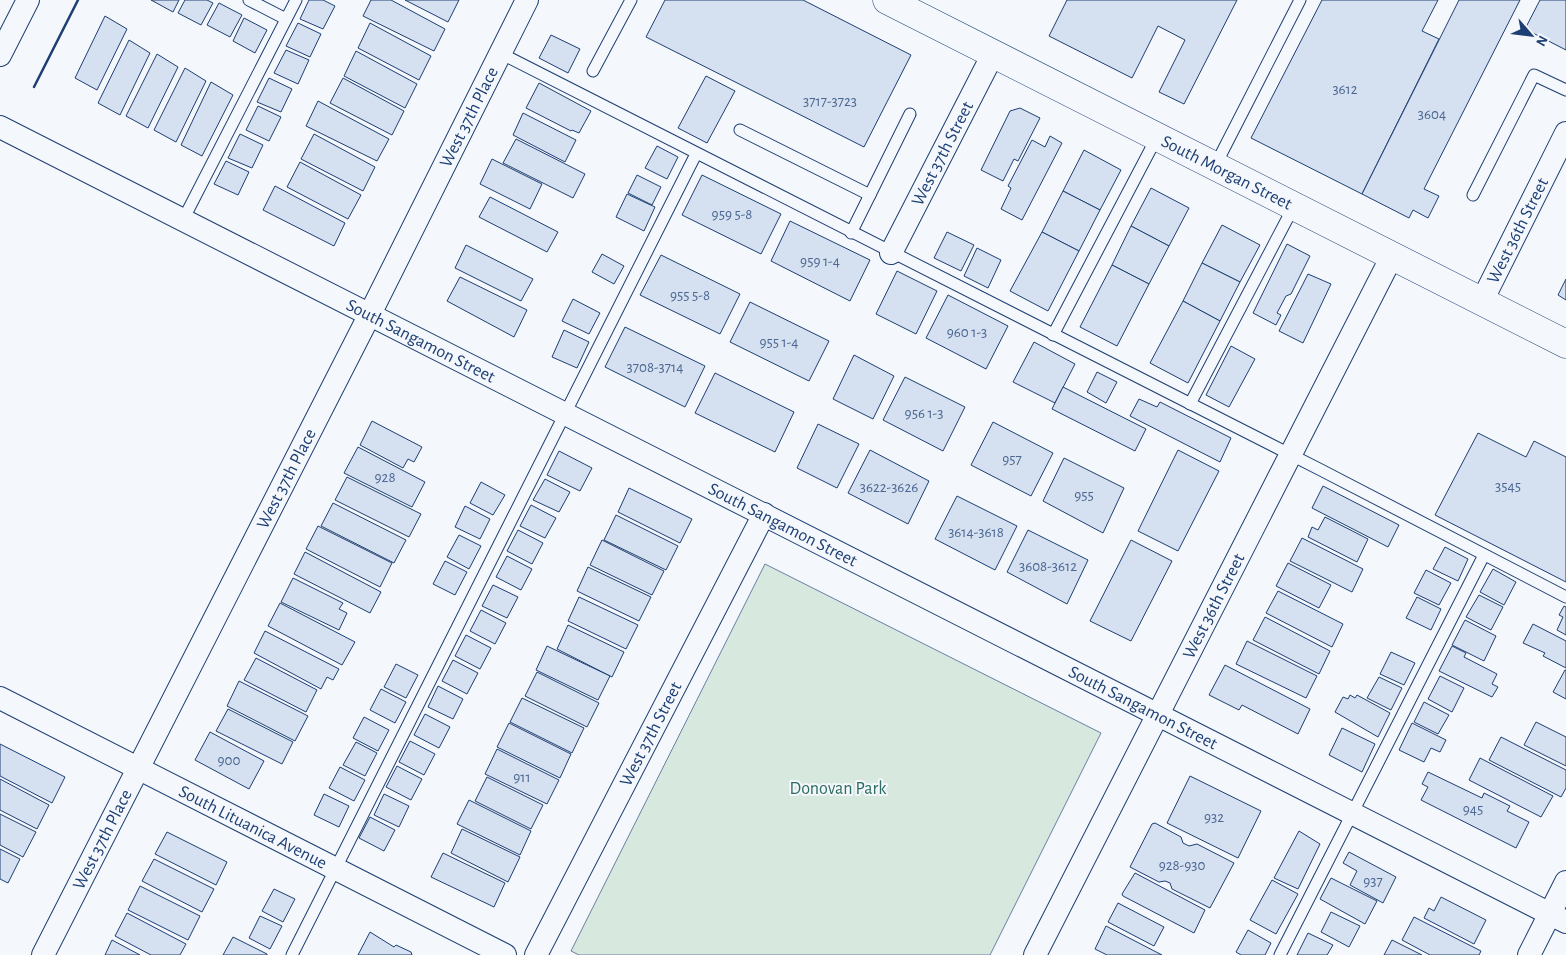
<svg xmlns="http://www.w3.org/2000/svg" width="1566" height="955" font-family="'Alegreya Sans',sans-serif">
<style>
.green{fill:#d7e8df;stroke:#687fa3}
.building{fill:#d5e0f0;stroke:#1d3f73}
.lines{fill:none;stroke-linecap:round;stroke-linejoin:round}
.service-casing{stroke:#1d3f73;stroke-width:13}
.minor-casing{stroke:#1d3f73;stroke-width:24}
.tertiary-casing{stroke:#1d3f73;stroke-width:29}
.service{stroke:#f4f7fb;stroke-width:11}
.minor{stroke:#f4f7fb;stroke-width:22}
.tertiary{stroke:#f4f7fb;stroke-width:28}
.wall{stroke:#1d3f73;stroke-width:2.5}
.labels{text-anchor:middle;stroke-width:4;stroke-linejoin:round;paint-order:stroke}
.number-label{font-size:15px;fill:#4b6792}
.street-label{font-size:18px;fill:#1d3f73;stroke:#f4f7fb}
.park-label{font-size:18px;fill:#2c6c60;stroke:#f4f7fb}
</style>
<rect width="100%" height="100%" fill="#f4f7fb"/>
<path class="green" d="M765 564 1101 733 990 955H579L571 951Z"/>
<g class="building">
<path d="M151 0H179L173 12Z"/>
<path d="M185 0H207L213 3 201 25 178 13Z"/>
<path d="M309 0H323L335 6 323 29 300 19Z"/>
<path d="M371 0H391L445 29 434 51 363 16Z"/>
<path d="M405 0H459L448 22Z"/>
<path d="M665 0H803L911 55 864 147 646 37Z"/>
<path d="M1067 0H1237L1184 104 1159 92 1185 40 1158 26 1132 78 1049 36Z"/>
<path d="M1322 0H1438L1422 31 1439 39 1362 194 1251 138Z"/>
<path d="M1459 0H1520L1424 189 1439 196 1428 218 1413 210 1409 218 1362 194Z"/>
<path d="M1540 0H1566V50L1525 29Z"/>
<path d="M219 3 242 15 230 37 207 25Z"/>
<path d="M105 16 127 29 97 90 75 78Z"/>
<path d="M244 18 267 30 255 53 233 41Z"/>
<path d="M298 23 321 34 310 57 286 46Z"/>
<path d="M370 23 431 56 419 80 358 48Z"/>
<path d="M551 35 580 49 568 73 539 58Z"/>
<path d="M129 40 150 53 120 115 98 103Z"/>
<path d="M286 50 309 60 298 84 274 73Z"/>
<path d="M356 51 417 84 405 108 344 76Z"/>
<path d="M157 54 178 67 148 128 126 116Z"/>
<path d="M185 68 206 81 176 142 154 130Z"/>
<path d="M706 76 735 91 707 143 678 128Z"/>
<path d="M269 78 292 89 281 112 257 102Z"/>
<path d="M343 78 404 111 392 135 330 103Z"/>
<path d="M211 82 233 95 202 156 181 145Z"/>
<path d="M539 83 591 111 579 133 572 130 571 131 526 108Z"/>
<path d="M318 101 389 139 377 161 306 126Z"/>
<path d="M258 106 281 117 269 141 246 130Z"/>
<path d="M1020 108 1040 118 1018 161 1014 159 1003 181 981 170 1010 111Z"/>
<path d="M523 113 576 140 565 162 513 135Z"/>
<path d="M240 134 263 145 252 168 228 158Z"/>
<path d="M314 134 375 167 363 191 301 159Z"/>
<path d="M1050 136 1062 143 1022 220 1001 209 1011 188 1008 186 1032 140 1045 147Z"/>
<path d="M516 139 585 174 573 198 503 163Z"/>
<path d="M657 146 678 157 667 179 645 168Z"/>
<path d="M1084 150 1121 170 1100 210 1063 191Z"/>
<path d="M492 159 542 184 530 209 480 184Z"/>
<path d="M226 161 249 172 238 195 214 184Z"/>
<path d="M300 162 361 195 348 219 287 187Z"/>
<path d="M637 175 661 187 652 205 628 193Z"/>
<path d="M702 175 781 214 761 254 682 215Z"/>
<path d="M275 186 345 223 334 246 263 210Z"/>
<path d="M1151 188 1189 208 1169 246 1131 226Z"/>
<path d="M1063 191 1100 210 1079 251 1042 232Z"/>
<path d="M627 194 655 207 644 231 616 217Z"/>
<path d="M490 197 558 232 547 252 479 217Z"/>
<path d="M790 221 870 260 850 301 771 261Z"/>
<path d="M1222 225 1260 245 1240 282 1202 263Z"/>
<path d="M1131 226 1169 246 1149 284 1112 265Z"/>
<path d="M947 232 974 245 961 271 934 258Z"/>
<path d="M1042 232 1079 251 1048 311 1010 291Z"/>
<path d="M1287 244 1310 256 1291 294 1286 296 1277 313 1281 315 1276 325 1253 313Z"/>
<path d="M466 245 533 279 521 301 455 268Z"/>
<path d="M977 248 1001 260 988 288 964 276Z"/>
<path d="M602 254 624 266 614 284 592 272Z"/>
<path d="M661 255 740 294 720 334 640 295Z"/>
<path d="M1202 263 1240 282 1220 321 1183 301Z"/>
<path d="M1112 265 1149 284 1117 346 1080 327Z"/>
<path d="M897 271 937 291 916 334 876 314Z"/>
<path d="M1308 274 1331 284 1303 343 1279 331Z"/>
<path d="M460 277 527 310 514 337 447 301Z"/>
<path d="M1566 279V300L1558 295Z"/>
<path d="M948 295 1008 326 986 369 926 338Z"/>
<path d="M573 299 600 313 589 334 562 321Z"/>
<path d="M1183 301 1220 321 1188 383 1150 363Z"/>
<path d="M750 302 829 341 809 381 730 342Z"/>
<path d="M625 327 705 366 685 407 605 367Z"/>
<path d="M564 330 589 342 577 368 552 357Z"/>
<path d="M1034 342 1075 364 1055 403 1013 382Z"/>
<path d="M1231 346 1255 359 1229 407 1206 395Z"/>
<path d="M854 355 894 376 873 419 833 399Z"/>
<path d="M1097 372 1117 382 1106 403 1087 392Z"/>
<path d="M715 373 794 412 775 452 695 413Z"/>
<path d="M905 377 965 407 943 451 883 420Z"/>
<path d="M1063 387 1146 429 1135 451 1052 409Z"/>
<path d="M1139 399 1157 407 1160 402 1231 438 1220 462 1130 416Z"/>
<path d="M372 421 422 447 414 462 408 459 403 468 360 445Z"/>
<path d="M993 422 1053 453 1031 496 971 465Z"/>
<path d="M818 424 859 444 837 488 797 468Z"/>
<path d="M1478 433 1526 457 1534 441 1566 457V582L1435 515Z"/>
<path d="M358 447 425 482 412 507 344 473Z"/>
<path d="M870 450 929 481 908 524 848 493Z"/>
<path d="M1178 450 1219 471 1178 551 1138 531Z"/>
<path d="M559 451 592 468 580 491 547 475Z"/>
<path d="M1064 458 1124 488 1103 533 1043 501Z"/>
<path d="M347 477 421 514 409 537 335 500Z"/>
<path d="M545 479 570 492 559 512 533 500Z"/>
<path d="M481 482 505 495 493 515 470 503Z"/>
<path d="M1323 486 1399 525 1388 547 1312 508Z"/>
<path d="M629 488 692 519 680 543 618 512Z"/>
<path d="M957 496 1017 526 995 570 935 539Z"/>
<path d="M333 503 406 540 394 563 321 526Z"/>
<path d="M531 505 556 518 545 538 520 526Z"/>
<path d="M465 506 490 519 480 539 455 527Z"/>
<path d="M616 515 678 546 666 570 604 540Z"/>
<path d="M1325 517 1368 539 1357 562 1308 537 1312 527 1318 530Z"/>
<path d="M318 526 392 563 380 587 306 549Z"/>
<path d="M518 530 543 543 532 564 507 551Z"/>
<path d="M1028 530 1088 560 1067 604 1007 572Z"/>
<path d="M459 535 481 546 469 569 447 557Z"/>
<path d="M1302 538 1363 569 1352 592 1290 561Z"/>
<path d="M602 540 664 571 652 595 590 565Z"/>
<path d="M1131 540 1172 561 1131 641 1090 621Z"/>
<path d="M1445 547 1468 559 1458 581 1433 569Z"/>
<path d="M305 552 381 592 370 613 294 574Z"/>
<path d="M507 556 532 569 521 590 496 577Z"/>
<path d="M445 561 467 572 455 595 433 584Z"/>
<path d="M1288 563 1331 585 1319 608 1276 586Z"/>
<path d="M588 567 651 597 639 621 577 591Z"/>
<path d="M1493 569 1516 582 1504 605 1480 592Z"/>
<path d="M1426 570 1451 583 1439 605 1414 593Z"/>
<path d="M293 578 343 603 339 609 347 613 339 630 281 602Z"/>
<path d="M493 585 518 597 507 618 482 606Z"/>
<path d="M1278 591 1343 624 1332 647 1266 613Z"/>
<path d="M1479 595 1503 607 1491 630 1466 617Z"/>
<path d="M579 597 638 625 626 649 568 621Z"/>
<path d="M1417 597 1441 609 1431 630 1406 618Z"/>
<path d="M280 603 355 642 342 665 268 626Z"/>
<path d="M1564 606 1566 607V635L1557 630 1563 617 1559 615Z"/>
<path d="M481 610 506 623 495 644 470 631Z"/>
<path d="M1265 617 1330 651 1319 674 1253 640Z"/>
<path d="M1465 620 1496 636 1484 661 1452 645Z"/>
<path d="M1533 624 1566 641V668L1543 656 1545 653 1523 643Z"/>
<path d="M568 625 624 652 612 677 557 649Z"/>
<path d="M265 631 339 669 333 680 327 677 321 689 254 653Z"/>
<path d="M466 635 491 648 480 669 455 656Z"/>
<path d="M1247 641 1317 676 1306 698 1236 664Z"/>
<path d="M547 646 610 676 598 700 536 670Z"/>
<path d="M1452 646 1466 653 1464 657 1497 674 1492 684 1498 687 1492 697 1439 671Z"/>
<path d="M1391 652 1415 663 1404 685 1380 674Z"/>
<path d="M256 658 317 690 306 712 244 680Z"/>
<path d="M453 660 478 673 467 694 442 681Z"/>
<path d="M396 664 418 675 406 698 384 687Z"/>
<path d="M1225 665 1310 709 1298 734 1242 705 1239 710 1209 695Z"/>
<path d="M1565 670H1566V699L1553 692Z"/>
<path d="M537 672 599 703 587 727 525 696Z"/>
<path d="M1440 676 1464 688 1452 712 1428 699Z"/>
<path d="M1379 677 1402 688 1391 710 1367 698Z"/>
<path d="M239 681 308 716 295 741 227 706Z"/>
<path d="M438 686 463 699 453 719 428 707Z"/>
<path d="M381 689 406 702 395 723 370 710Z"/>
<path d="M1350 695 1355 698 1357 695 1390 713 1378 737 1335 712 1343 697 1348 699Z"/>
<path d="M522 698 584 728 572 753 510 722Z"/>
<path d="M1424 702 1449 715 1438 734 1414 722Z"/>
<path d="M228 709 293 742 282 764 216 731Z"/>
<path d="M425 714 450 727 439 748 414 735Z"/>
<path d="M364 717 389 730 378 751 353 738Z"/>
<path d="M1536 722 1566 737V766L1524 745Z"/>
<path d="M509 723 571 754 560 778 497 747Z"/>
<path d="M1412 723 1446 740 1440 752 1431 748 1424 762 1399 750Z"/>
<path d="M1342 728 1375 744 1362 772 1329 755Z"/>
<path d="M210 732 264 761 249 789 195 760Z"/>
<path d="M1501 737 1566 770V788L1561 797 1489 760Z"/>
<path d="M410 741 435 754 424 775 399 762Z"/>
<path d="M356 742 377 753 365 776 343 765Z"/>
<path d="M0 744 65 777 52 803 0 776Z"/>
<path d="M497 749 559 780 547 804 485 774Z"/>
<path d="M1480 758 1553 796 1541 817 1469 780Z"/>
<path d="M397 766 422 779 411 800 386 787Z"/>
<path d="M340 767 365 780 354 801 329 788Z"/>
<path d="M1428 772 1482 798 1484 793 1510 806 1507 811 1529 822 1516 848 1421 800 1428 787 1422 784Z"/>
<path d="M1190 776 1261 811 1238 858 1167 823Z"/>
<path d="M487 777 543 805 531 829 475 801Z"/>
<path d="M0 779 49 805 37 829 0 810Z"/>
<path d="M324 794 349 806 339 827 314 815Z"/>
<path d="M384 794 409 806 399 827 374 815Z"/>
<path d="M469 800 531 831 520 855 457 824Z"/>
<path d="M0 814 36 832 23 857 0 845Z"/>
<path d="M370 817 395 830 384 851 359 838Z"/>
<path d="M1155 823 1181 837 1183 843 1189 846 1197 844 1234 863 1210 908 1172 889 1170 883 1165 881 1159 882 1130 867 1152 824Z"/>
<path d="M462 829 520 857 508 882 451 853Z"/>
<path d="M1299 831 1320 844 1298 889 1274 878Z"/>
<path d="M167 832 227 862 216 885 155 854Z"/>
<path d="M0 849 20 859 8 883 0 879Z"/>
<path d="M1349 852 1396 877 1383 903 1350 885 1357 871 1343 863Z"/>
<path d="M443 853 505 883 494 907 431 877Z"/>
<path d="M154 859 214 889 202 912 142 881Z"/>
<path d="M1135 873 1205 910 1194 933 1123 896 1122 894Z"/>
<path d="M1331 878 1377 901 1365 924 1320 899Z"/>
<path d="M1272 880 1298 894 1276 934 1250 920Z"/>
<path d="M140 886 200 916 188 940 128 910Z"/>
<path d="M274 889 295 899 283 922 262 911Z"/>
<path d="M1441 897 1486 920 1474 944 1424 918 1429 908 1434 911Z"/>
<path d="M1118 903 1164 927 1154 946 1108 922Z"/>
<path d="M1331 912 1360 926 1349 947 1321 932Z"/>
<path d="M127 913 186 944 180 955H151L115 936Z"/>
<path d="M260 916 282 926 270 949 249 938Z"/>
<path d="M1414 917 1481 951 1479 955H1430L1402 940Z"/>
<path d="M1106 926 1162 955H1107L1095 949Z"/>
<path d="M1248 930 1271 943 1265 955H1241L1236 952Z"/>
<path d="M370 932 394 947 396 945 411 952 412 955H358Z"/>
<path d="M1308 933 1333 945 1327 955H1297Z"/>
<path d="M233 937 267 954V955H223Z"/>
<path d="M112 940 140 955H105Z"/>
<path d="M1392 940 1422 955H1384Z"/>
</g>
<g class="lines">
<g class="service-casing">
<g id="service">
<path d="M249 0 286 19"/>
<path d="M500 53 1319 469 1566 597"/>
<path d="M593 71 631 0"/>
<path d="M740 130 870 195"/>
<path d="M1215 166 1300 0"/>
<path d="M1473 195 1534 75 1566 90"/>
<path d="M183 220 296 0"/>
<path d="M851 233 910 114"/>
<path d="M1053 335 1157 137"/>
<path d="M1190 404 1294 206"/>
<path d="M292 955 696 154"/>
<path d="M1280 955 1484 555"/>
</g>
</g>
<g class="minor-casing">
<g id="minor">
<path d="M0 55 28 0"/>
<path id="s1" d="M0 127 1566 922"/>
<path id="s2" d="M891 253 993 54"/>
<path id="s3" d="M1482 301 1566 133"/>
<path id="s4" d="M0 698 505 955"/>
<path id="s5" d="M43 955 370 314 527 0"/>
<path id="s6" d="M536 955 764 514"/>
<path id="s7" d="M1035 955 1392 256"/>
<path d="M1529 955 1566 882"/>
</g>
</g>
<g class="tertiary-casing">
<g id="tertiary">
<path id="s8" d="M887 0 1566 344"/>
</g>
</g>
<use href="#service" class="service"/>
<use href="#minor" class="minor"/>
<use href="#tertiary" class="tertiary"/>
<path class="wall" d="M34 87 78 0"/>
</g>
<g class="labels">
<g class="number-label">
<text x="1345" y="94">3612</text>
<text x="830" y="106">3717-3723</text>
<text x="1432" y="119">3604</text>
<text x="732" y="219">959 5-8</text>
<text x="820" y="266">959 1-4</text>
<text x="690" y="300">955 5-8</text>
<text x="967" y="337">960 1-3</text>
<text x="779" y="347">955 1-4</text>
<text x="655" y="372">3708-3714</text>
<text x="924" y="418">956 1-3</text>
<text x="1012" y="464">957</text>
<text x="385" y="482">928</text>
<text x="1508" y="491">3545</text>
<text x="889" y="492">3622-3626</text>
<text x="1084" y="500">955</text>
<text x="976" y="537">3614-3618</text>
<text x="1048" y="571">3608-3612</text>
<text x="229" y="765">900</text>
<text x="522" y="782">911</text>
<text x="1473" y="814">945</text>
<text x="1214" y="822">932</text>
<text x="1182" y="870">928-930</text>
<text x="1373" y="886">937</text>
</g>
<g class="street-label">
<text dy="6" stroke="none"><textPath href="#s5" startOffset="940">West 37th Place</textPath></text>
<text dy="6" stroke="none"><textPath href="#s2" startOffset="112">West 37th Street</textPath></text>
<text dy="6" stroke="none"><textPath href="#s8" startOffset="381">South Morgan Street</textPath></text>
<text dy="6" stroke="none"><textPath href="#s3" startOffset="79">West 36th Street</textPath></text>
<text dy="6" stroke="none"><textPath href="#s1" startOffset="472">South Sangamon Street</textPath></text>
<text dy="6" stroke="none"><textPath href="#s5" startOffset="535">West 37th Place</textPath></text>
<text dy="6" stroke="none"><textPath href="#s1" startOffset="878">South Sangamon Street</textPath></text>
<text dy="6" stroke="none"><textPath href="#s7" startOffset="392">West 36th Street</textPath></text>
<text dy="6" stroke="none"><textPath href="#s1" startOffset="1282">South Sangamon Street</textPath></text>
<text dy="6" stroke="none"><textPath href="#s6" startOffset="249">West 37th Street</textPath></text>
<text dy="6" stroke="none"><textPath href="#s4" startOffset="284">South Lituanica Avenue</textPath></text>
<text dy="6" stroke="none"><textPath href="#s5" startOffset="130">West 37th Place</textPath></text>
</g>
<g class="park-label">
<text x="838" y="794">Donovan Park</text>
</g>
</g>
<g transform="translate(1531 35) rotate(118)" stroke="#f4f7fb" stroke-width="4" paint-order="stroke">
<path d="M0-4L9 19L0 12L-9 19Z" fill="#1d3f73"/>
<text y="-8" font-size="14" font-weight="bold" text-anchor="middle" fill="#1d3f73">N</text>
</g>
</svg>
